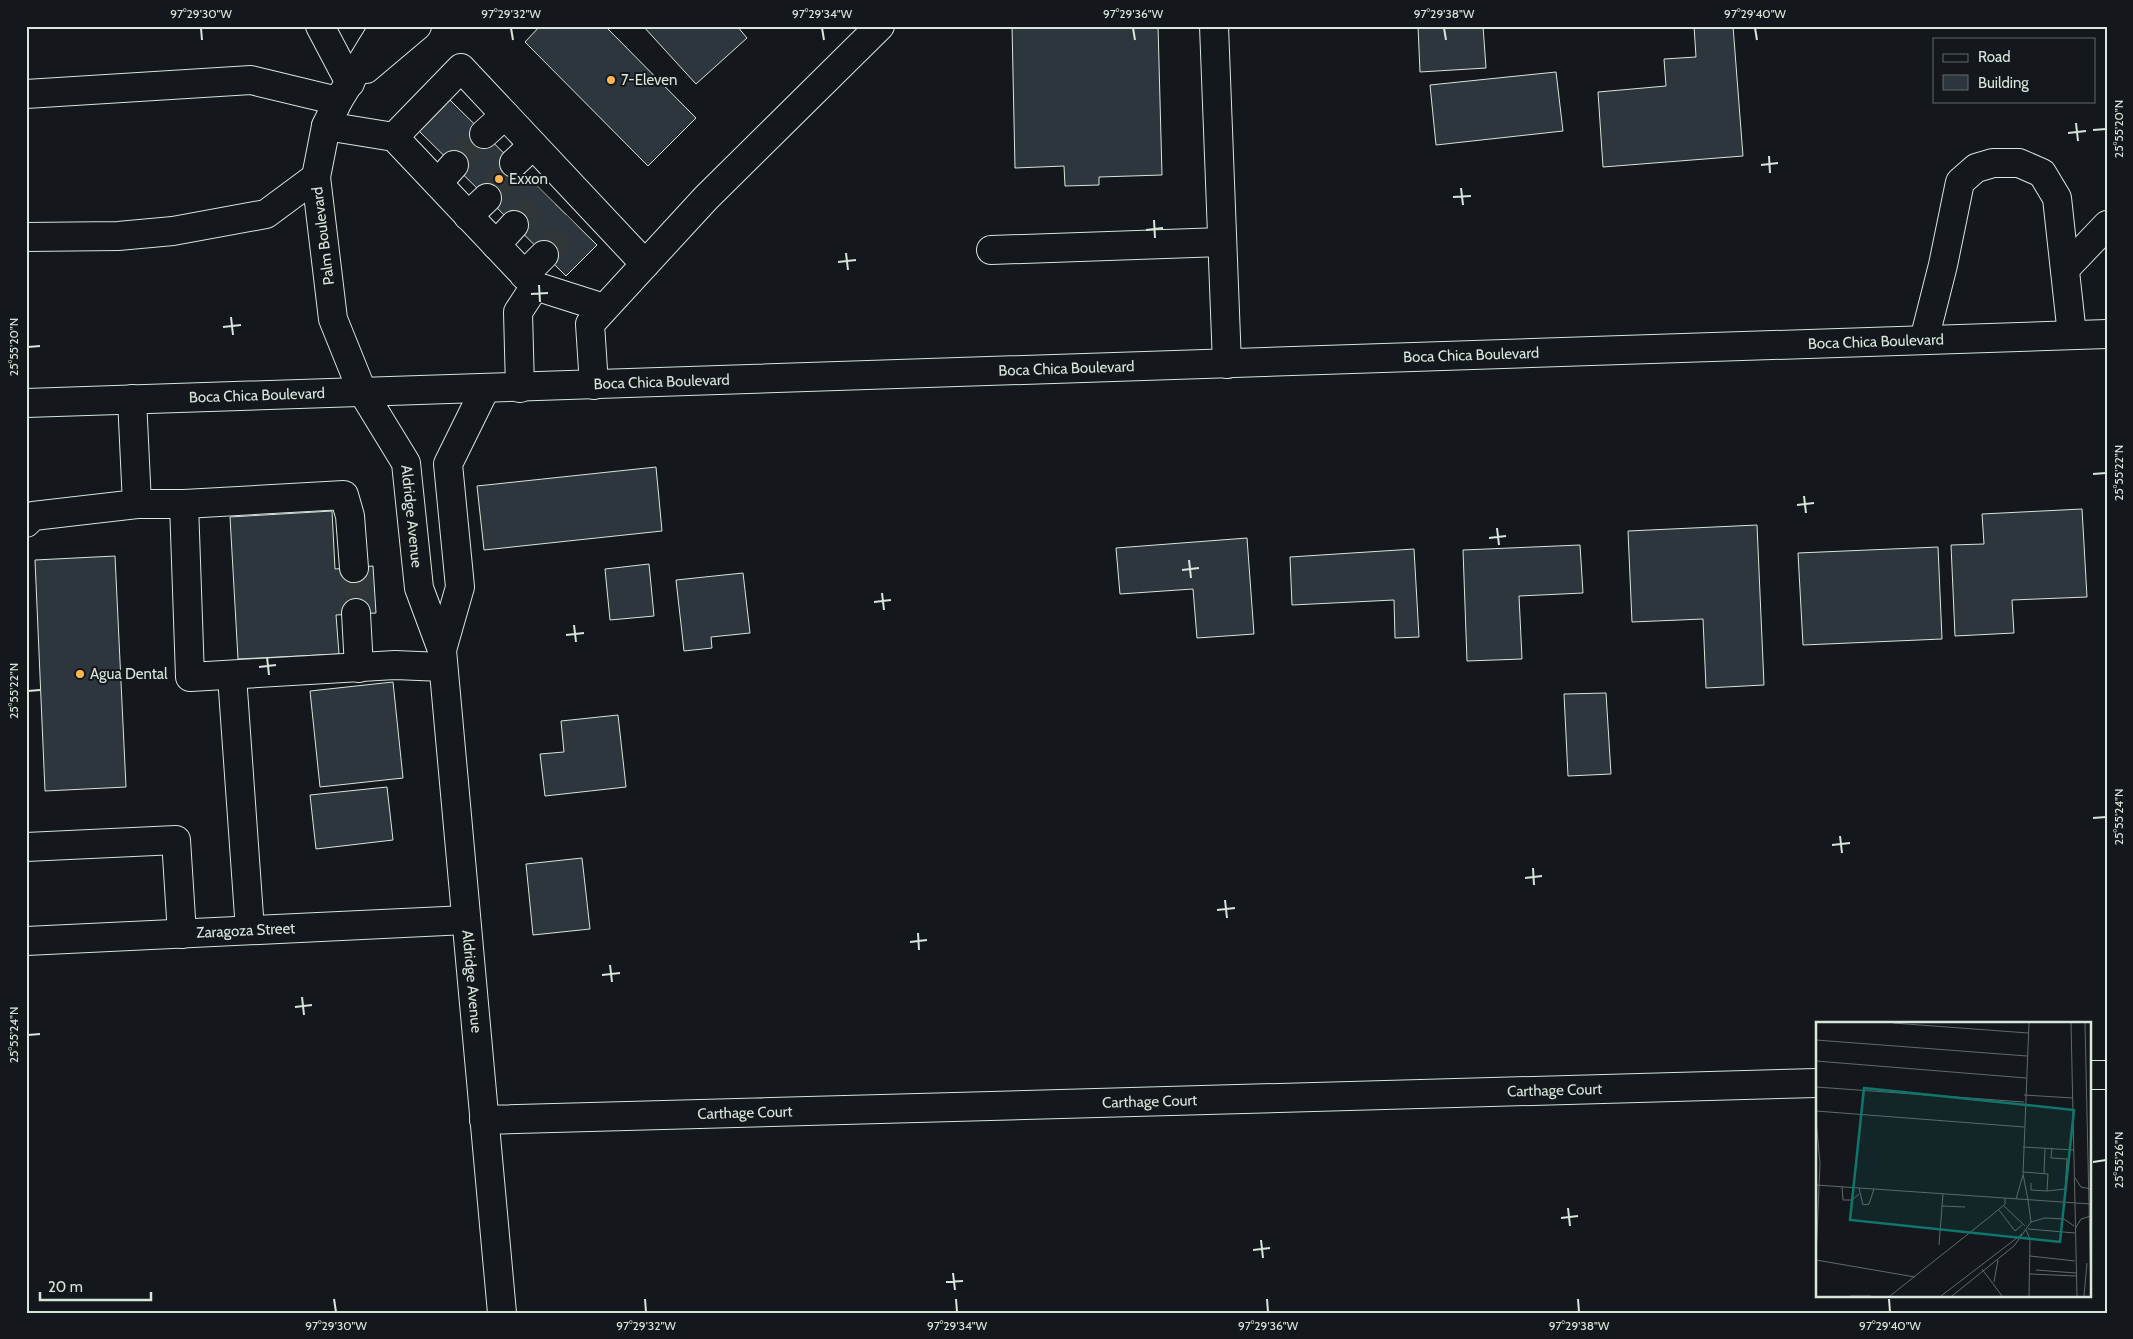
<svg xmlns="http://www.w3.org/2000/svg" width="2133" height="1339" font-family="Cabin,sans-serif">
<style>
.building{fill:#2c363c;stroke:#d8e6dc}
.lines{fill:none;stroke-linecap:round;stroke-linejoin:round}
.minor-tunnel{stroke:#313739;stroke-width:28;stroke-dasharray:28 14;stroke-linecap:butt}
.minor-casing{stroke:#d8e6dc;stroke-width:30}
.major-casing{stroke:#d8e6dc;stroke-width:30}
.minor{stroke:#14181c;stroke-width:28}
.major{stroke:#14181c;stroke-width:28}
.ticks{fill:none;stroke:#d8e6dc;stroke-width:2}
.poi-dot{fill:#ffb74d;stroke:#14181c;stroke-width:2}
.labels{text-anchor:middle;stroke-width:4;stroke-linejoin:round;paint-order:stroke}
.poi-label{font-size:15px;fill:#d8e6dc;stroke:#14181c;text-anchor:start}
.street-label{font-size:15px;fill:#d8e6dc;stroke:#14181c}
.inset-road{fill:none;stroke:#626a69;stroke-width:1}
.view{fill:#0f766e;fill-opacity:0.15;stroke:#0f766e;stroke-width:2.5}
.inset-edge{fill:none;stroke:#d8e6dc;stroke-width:2.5}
.neatline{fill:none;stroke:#d8e6dc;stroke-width:2}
.ticks-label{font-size:12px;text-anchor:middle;fill:#d8e6dc}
</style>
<rect width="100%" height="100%" fill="#14181c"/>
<g class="building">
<path d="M540 26H605L696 118 648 166 525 42Z"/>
<path d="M643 26H737L747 38 696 84Z"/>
<path d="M1012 26H1158L1162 175 1099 177V185L1065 186 1064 166 1015 168Z"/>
<path d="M1418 26H1483L1486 68 1420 72Z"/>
<path d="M1694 26H1733L1743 156 1603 167 1598 92 1666 86 1664 59 1696 57Z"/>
<path d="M1556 72 1563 131 1436 145 1430 85Z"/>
<path d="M450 100 597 245 566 276 419 131Z"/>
<path d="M656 467 662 531 484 550 477 486Z"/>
<path d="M2082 509 2087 597 2012 600 2014 633 1955 636 1951 545 1984 544 1982 514Z"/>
<path d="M332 511 335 569 373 566 376 613 336 615 339 654 238 659 230 517Z"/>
<path d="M1757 525 1764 685 1706 688 1703 619 1632 622 1628 531Z"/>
<path d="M1247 538 1254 634 1197 638 1193 589 1120 594 1116 548Z"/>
<path d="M1580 545 1583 593 1519 596 1522 659 1467 661 1463 550Z"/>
<path d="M1938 547 1942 639 1803 645 1798 553Z"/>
<path d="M1414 549 1419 637 1395 638 1394 600 1292 605 1290 557Z"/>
<path d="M115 556 126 787 45 791 35 560Z"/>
<path d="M649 564 654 616 610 620 605 569Z"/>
<path d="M743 573 750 633 711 637 712 648 684 651 676 580Z"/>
<path d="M393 682 403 778 320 787 310 691Z"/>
<path d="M1606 693 1611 774 1568 776 1564 694Z"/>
<path d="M618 715 626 787 545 796 540 754 564 752 561 721Z"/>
<path d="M387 787 393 840 316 849 310 795Z"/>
<path d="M582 858 590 929 533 935 526 864Z"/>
</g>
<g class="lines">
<g class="minor-tunnel">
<path d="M454 165 484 134"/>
<path d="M487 198 514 163"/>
<path d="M514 225 545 194"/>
<path d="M544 255 576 225"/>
<path d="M354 568 356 613"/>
</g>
<g class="minor-casing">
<g id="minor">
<path d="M320 26 350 83"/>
<path d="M1214 26 1227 364"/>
<path d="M26 94 251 80 338 101"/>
<path d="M326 126 394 137 535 286 604 308"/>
<path d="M484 134 505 115"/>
<path d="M394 137 461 68 645 264"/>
<path d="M514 163 533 145"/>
<path d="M438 183 454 165"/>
<path d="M468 216 487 198"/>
<path d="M496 245 514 225"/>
<path d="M991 250 1222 242"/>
<path d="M2065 269 2107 225"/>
<path d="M524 275 544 255"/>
<path d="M1924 340 1943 265 1960 182 1976 168 1993 163H2019L2042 173 2057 198 2072 335"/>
<path d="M594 385 590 324 706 198 880 26"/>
<path d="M520 388 518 312 535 286"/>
<path id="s1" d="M362 391 406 463 419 588 442 650 502 1313"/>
<path d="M132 399 137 504"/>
<path d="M184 504 344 495 350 516 354 568"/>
<path d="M26 523 33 516 137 504H184L190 677 395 665 443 667"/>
<path d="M356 613 359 668"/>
<path d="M442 650 460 587 448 464 485 389"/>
<path d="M232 676 250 930"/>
<path d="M26 847 176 840 182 934"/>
<path id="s2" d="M26 941 466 920"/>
<path d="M2089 1075H2107"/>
<path id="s3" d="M484 1120 1817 1083"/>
</g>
</g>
<g class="major-casing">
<g id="major">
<path d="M366 69 417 26"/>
<path d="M26 237 118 236 173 231 266 214 316 177"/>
<path d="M362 391 333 319 316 177 326 126 338 101 384 26"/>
<path id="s4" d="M26 403 2107 334"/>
</g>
</g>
<use href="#minor" class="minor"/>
<use href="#major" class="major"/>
</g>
<path class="ticks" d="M201 28 202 40M511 28 513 40M822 28 824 40M1133 28 1135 40M1444 28 1446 40M1755 28 1757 40M2076 123 2078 141M2093 130 2106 129M2068 133 2086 131M1769 156 1770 173M1761 165 1778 163M1461 188 1463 205M1453 197 1471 196M1154 220 1155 238M1146 230 1163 228M846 253 848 270M838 262 856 260M539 285 540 302M531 294 548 293M231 317 233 335M223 327 241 325M28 347 40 346M2093 474 2106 473M1804 496 1806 513M1797 505 1814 503M1497 528 1499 545M1489 538 1506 536M1189 560 1191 578M1182 570 1199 568M882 593 884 610M874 602 891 600M574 625 576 642M566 635 584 633M267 657 269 675M259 667 276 665M28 691 40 690M2093 818 2106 817M1840 836 1842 853M1832 845 1850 843M1533 868 1534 885M1525 878 1542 876M1225 900 1227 918M1217 910 1235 908M918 933 919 950M910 942 927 940M610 965 612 982M602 975 620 973M302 997 304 1015M295 1007 312 1005M28 1035 40 1034M2093 1162 2106 1160M1568 1208 1570 1226M1561 1218 1578 1216M1261 1240 1263 1258M1253 1250 1270 1248M953 1273 955 1290M946 1282 963 1281M334 1299 336 1312M645 1299 646 1312M956 1299 957 1312M1267 1299 1268 1312M1578 1299 1579 1312M1889 1299 1890 1312"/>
<g class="poi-dot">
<circle cx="611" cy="80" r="5"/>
<circle cx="499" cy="179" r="5"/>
<circle cx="80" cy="674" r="5"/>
</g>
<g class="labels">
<g class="poi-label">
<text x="621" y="85">7-Eleven</text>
<text x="509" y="184">Exxon</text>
<text x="90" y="679">Agua Dental</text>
</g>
<g class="street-label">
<text transform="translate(323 236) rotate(-97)" y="5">Palm Boulevard</text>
<text dy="5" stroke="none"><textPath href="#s4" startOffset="1851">Boca Chica Boulevard</textPath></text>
<text dy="5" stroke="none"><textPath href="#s4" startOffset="1446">Boca Chica Boulevard</textPath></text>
<text dy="5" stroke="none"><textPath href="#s4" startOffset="1041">Boca Chica Boulevard</textPath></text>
<text dy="5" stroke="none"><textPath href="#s4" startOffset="636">Boca Chica Boulevard</textPath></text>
<text dy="5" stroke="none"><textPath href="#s4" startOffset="231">Boca Chica Boulevard</textPath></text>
<text dy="5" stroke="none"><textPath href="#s1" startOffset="138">Aldridge Avenue</textPath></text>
<text dy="5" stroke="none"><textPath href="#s2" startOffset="220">Zaragoza Street</textPath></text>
<text dy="5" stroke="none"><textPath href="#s1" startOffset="609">Aldridge Avenue</textPath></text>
<text dy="5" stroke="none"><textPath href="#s3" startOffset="1071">Carthage Court</textPath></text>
<text dy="5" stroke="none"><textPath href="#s3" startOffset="666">Carthage Court</textPath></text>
<text dy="5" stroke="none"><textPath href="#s3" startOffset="261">Carthage Court</textPath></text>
</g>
</g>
<g transform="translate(1816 1022)">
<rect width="275" height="275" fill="#14181c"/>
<path class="inset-road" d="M77 1 212 11M255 1 261 274M269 1 275 274M0 18 211 34M0 39 210 56M0 65 208 80M208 73 257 76M0 89 208 105M0 98 4 141 0 236M207 125 258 128M207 150 232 152 231 169 249 167 251 137 235 136 236 126M228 151 229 126M259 156 265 165 275 167M215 161V168L231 169M0 163 275 182M26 165 27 178H36L43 172M43 166 47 183 53 182 58 167M200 177 207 153M212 178 207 152 213 1M126 184 149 185M188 184 209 204M183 188 199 209 206 203M215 200 229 196 248 197 258 204M212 207 259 211M259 207 265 197 275 194M210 208 214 217 213 274M123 223 127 172M214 234 259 239M0 238 99 255M166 247 186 274M220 248 260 251M214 252 260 254M178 260 182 238M34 274H55M74 274 176 193 189 182V176M125 274 206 212M136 274 198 224 215 200 212 178M268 274 271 241"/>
<path class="view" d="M48 66 258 88 244 220 34 198Z"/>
<rect width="275" height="275" class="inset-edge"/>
</g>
<rect width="2133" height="1339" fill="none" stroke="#14181c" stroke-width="55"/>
<rect x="1933" y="38" width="162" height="65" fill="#14181c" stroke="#626a69"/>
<rect x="1943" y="54" width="25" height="8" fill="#14181c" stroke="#626a69"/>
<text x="1978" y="62" font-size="15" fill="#d8e6dc">Road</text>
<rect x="1943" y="75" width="25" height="15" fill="#2c363c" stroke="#626a69"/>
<text x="1978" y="88" font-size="15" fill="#d8e6dc">Building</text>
<path d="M40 1292v8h111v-8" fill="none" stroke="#d8e6dc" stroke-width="2.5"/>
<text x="48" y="1292" font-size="15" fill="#d8e6dc" stroke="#14181c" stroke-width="4" paint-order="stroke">20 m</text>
<rect x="28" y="28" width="2078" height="1284" class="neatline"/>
<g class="ticks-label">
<text x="201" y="18">97°29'30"W</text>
<text x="511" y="18">97°29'32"W</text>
<text x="822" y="18">97°29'34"W</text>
<text x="1133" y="18">97°29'36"W</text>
<text x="1444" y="18">97°29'38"W</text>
<text x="1755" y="18">97°29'40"W</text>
<text transform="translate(2119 129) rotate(-90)" y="4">25°55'20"N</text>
<text transform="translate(14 347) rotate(-90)" y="4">25°55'20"N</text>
<text transform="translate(2119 473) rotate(-90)" y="4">25°55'22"N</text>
<text transform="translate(14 691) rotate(-90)" y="4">25°55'22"N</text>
<text transform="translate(2119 817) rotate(-90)" y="4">25°55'24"N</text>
<text transform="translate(14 1035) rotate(-90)" y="4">25°55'24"N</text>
<text transform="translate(2119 1160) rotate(-90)" y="4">25°55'26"N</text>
<text x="336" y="1330">97°29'30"W</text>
<text x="646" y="1330">97°29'32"W</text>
<text x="957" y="1330">97°29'34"W</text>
<text x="1268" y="1330">97°29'36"W</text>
<text x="1579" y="1330">97°29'38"W</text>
<text x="1890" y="1330">97°29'40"W</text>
</g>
</svg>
